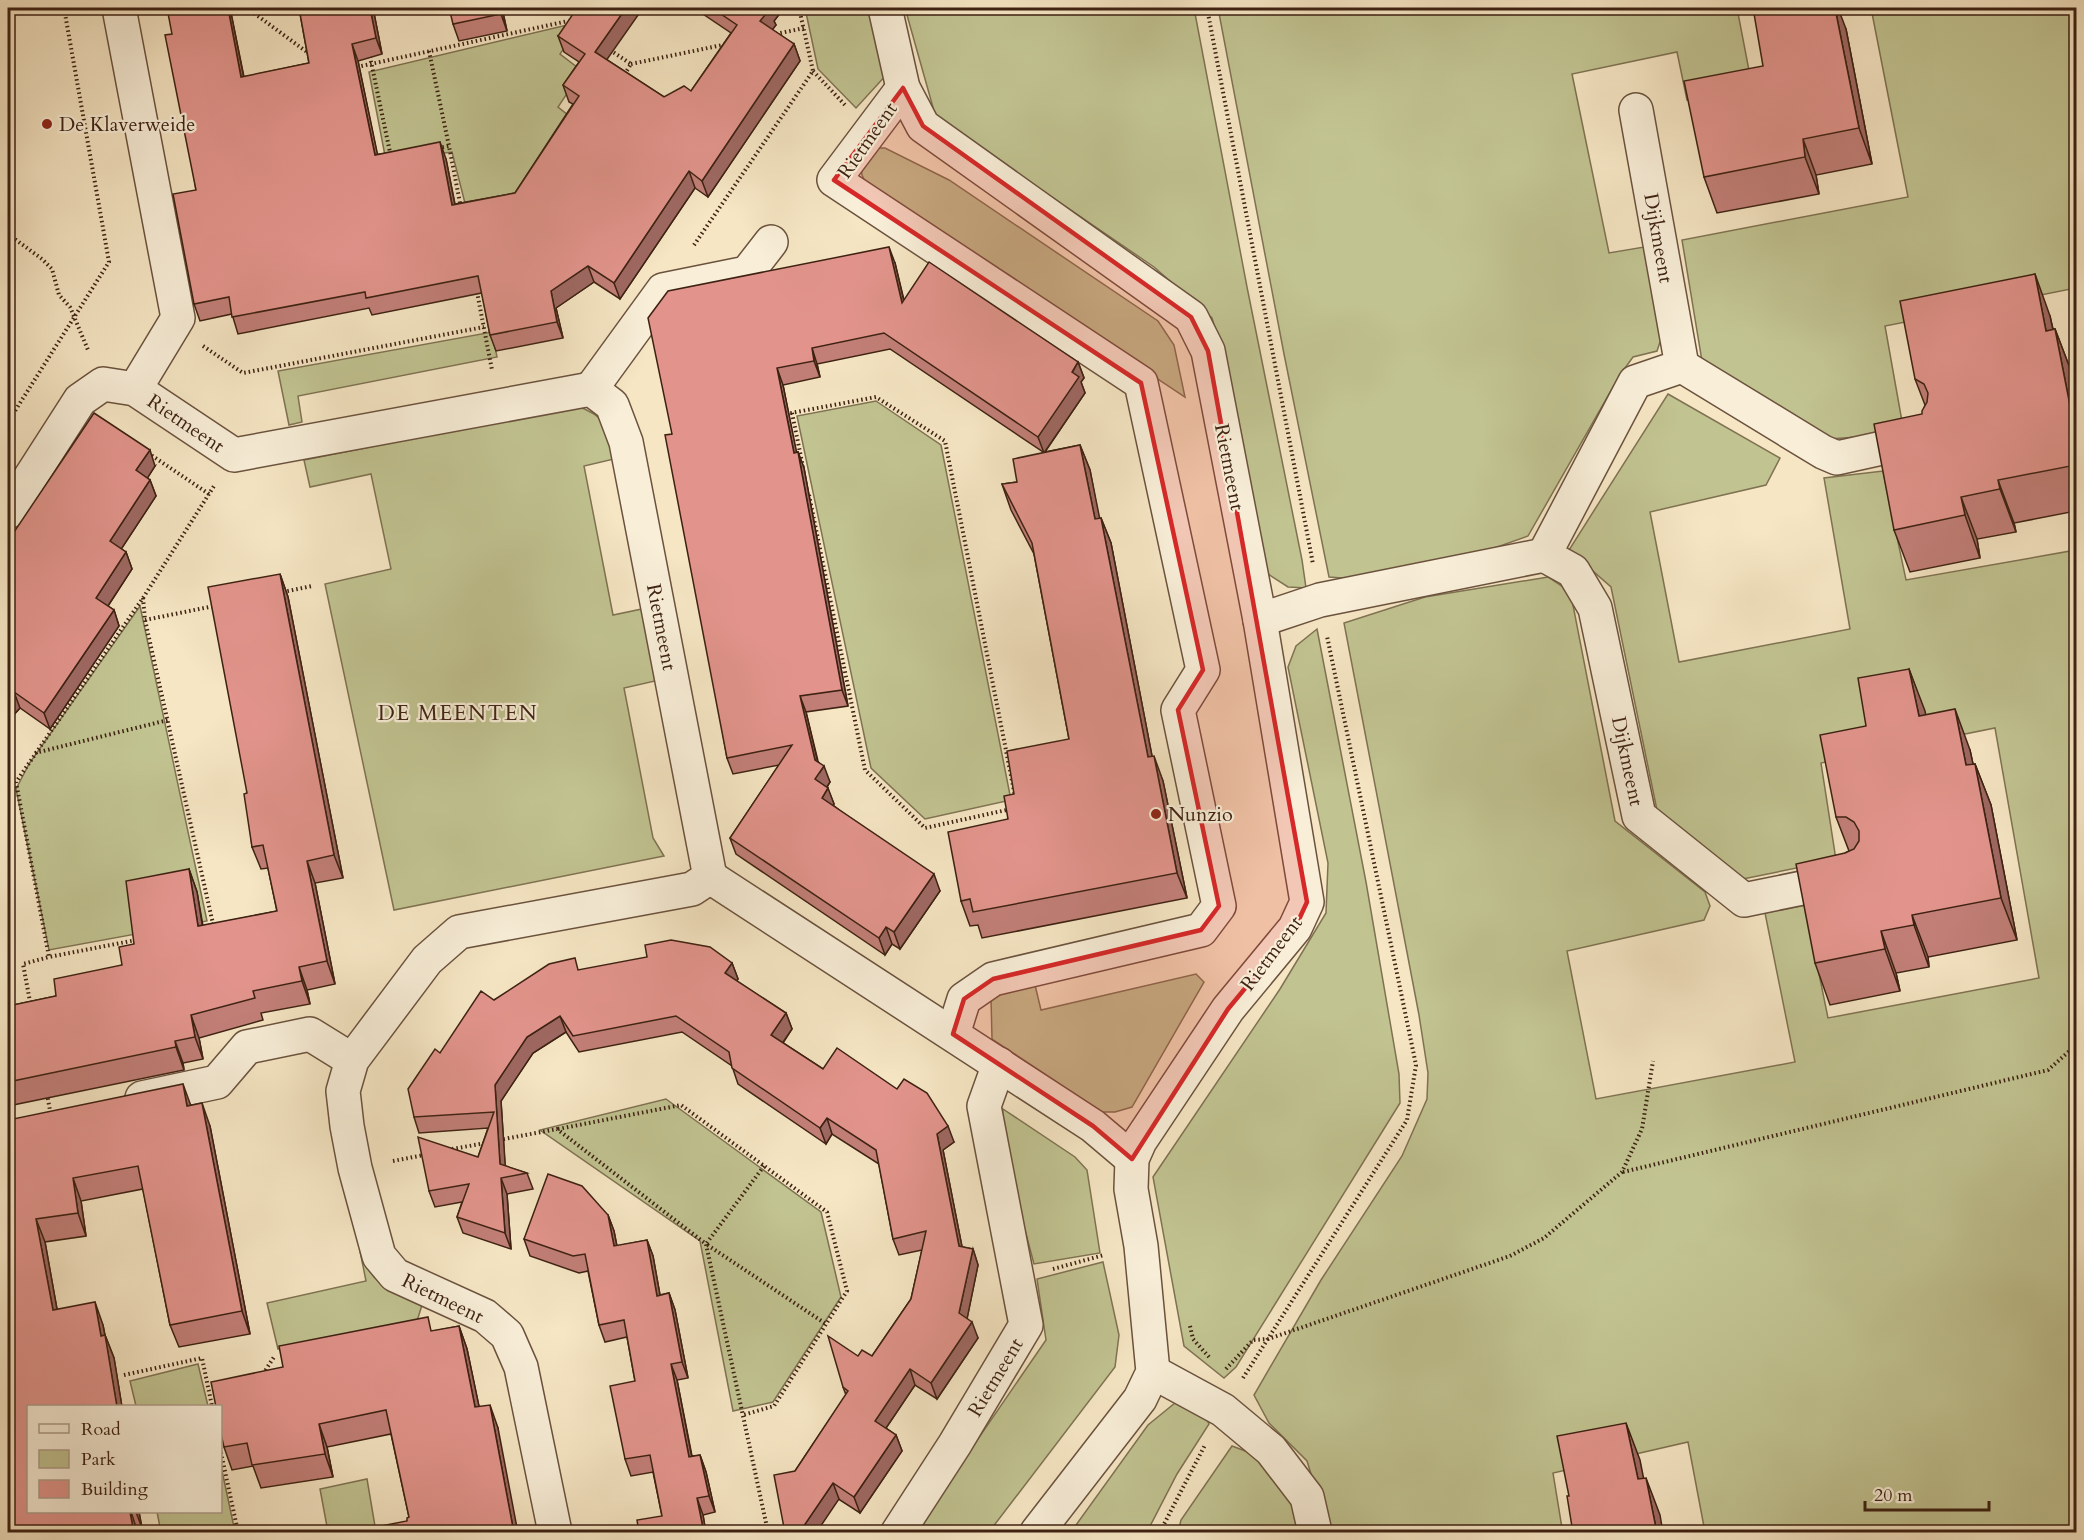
<svg xmlns="http://www.w3.org/2000/svg" width="2084" height="1540" font-family="Cardo,serif">
<style>
.green{fill:#c1c391;stroke:#7f7252;stroke-width:1.5}
.lines{fill:none;stroke-linecap:round;stroke-linejoin:round}
.pedestrian-casing{stroke:#6b523e;stroke-width:36}
.minor-casing{stroke:#6b523e;stroke-width:36}
.tertiary-casing{stroke:#6b523e;stroke-width:36}
.path{stroke:#3d2112;stroke-width:4;stroke-dasharray:1.5 3;stroke-linecap:butt}
.pedestrian{stroke:#f9efd9;stroke-width:33}
.minor{stroke:#f9efd9;stroke-width:33}
.tertiary{stroke:#f9efd9;stroke-width:33}
.wall{fill:#c27f78;stroke:#3d2112;stroke-width:1.5}
.shaded-wall{fill:#9e6862;stroke:#3d2112;stroke-width:1.5}
.building{fill:#e2948c;stroke:#3d2112;stroke-width:1.5}
.marked{fill:#d62828;fill-opacity:0.2;stroke:#d62828;stroke-width:4.5;stroke-linejoin:round}
.poi-dot{fill:#8f2418;stroke:#f9efd9;stroke-width:2}
.labels{text-anchor:middle;stroke-width:4.5;stroke-linejoin:round;paint-order:stroke}
.poi-label{font-size:20px;fill:#3d2112;stroke:#f9efd9;text-anchor:start}
.street-label{font-size:20px;fill:#3d2112;stroke:#f9efd9}
.neighbourhood-label{font-size:21px;letter-spacing:1.5px;fill:#3d2112;stroke:#f9efd9}
</style>
<rect width="100%" height="100%" fill="#f6e6c4"/>
<filter id="stains"><feTurbulence type="fractalNoise" baseFrequency=".00333" numOctaves="4"/><feColorMatrix values="0 0 0 0 .2 0 0 0 0 .09 0 0 0 0 .02 0 0 0 .5 -.17"/></filter>
<radialGradient id="worn" r=".72"><stop offset=".6" stop-color="#630" stop-opacity="0"/><stop offset="1" stop-color="#630" stop-opacity=".3"/></radialGradient>
<g class="green">
<path d="M805 8H876L888 73 856 108 818 69Z"/>
<path d="M905 8H1194L1247 287 1302 560 1306 588 1288 587 1268 574 1228 373 1212 318 1154 267 936 118Z"/>
<path d="M1218 8H1737L1752 86 1687 100 1677 52 1572 74 1609 253 1644 247 1662 336 1657 351 1633 357 1620 375 1528 536 1472 556 1355 579 1329 577 1284 354Z"/>
<path d="M1871 8H2076V288L1885 326 1903 427 1857 437 1829 439 1702 361 1682 240 1908 197Z"/>
<path d="M567 25 576 31 560 54 582 71 558 107 573 119 513 201 467 211 452 152 386 161 369 72Z"/>
<path d="M871 148H885L949 180 1158 321 1174 345 1185 397 867 186 862 175 860 160Z"/>
<path d="M492 332 497 357 298 396 302 422 289 425 278 371Z"/>
<path d="M1668 394 1780 458 1766 485 1650 512 1679 662 1850 629 1824 478 1883 471 1906 580 2076 550V1532H1705L1688 1442 1553 1473 1562 1528 1537 1532H1329L1307 1461 1269 1423 1254 1395 1321 1280 1402 1156 1427 1099 1428 1073 1419 1015 1344 623 1425 597 1548 577 1563 587 1572 600 1615 821 1705 892 1710 906 1704 920 1567 951 1596 1099 1795 1062 1765 913 1805 905 1828 1018 2039 978 1995 728 1821 763 1836 860 1743 879 1658 815 1611 587 1569 550Z"/>
<path d="M876 401 941 445 1011 800 925 819 871 768 797 416Z"/>
<path d="M577 406C608 417 608 428 614 459L584 466 613 615 642 609 655 681 624 688 653 838 664 856 394 910 325 584 391 569 371 474 310 487 304 460Z"/>
<path d="M140 606 207 921 49 950 16 789 29 764Z"/>
<path d="M1317 629 1366 882 1399 1074 1400 1103 1236 1367 1224 1378 1184 1346 1153 1177 1280 989 1326 913 1328 863 1288 667 1296 646Z"/>
<path d="M1196 974 1204 982 1132 1107 1115 1112H1102L992 1039 991 998 1006 991 1035 985 1041 1010Z"/>
<path d="M666 1099 821 1212 841 1297 773 1402 733 1411 700 1241 540 1130Z"/>
<path d="M1003 1109 1075 1157 1087 1170 1100 1253 1034 1264 1021 1215 1002 1116Z"/>
<path d="M360 1251 374 1277 386 1286 422 1305 417 1321 278 1349 267 1303 366 1281Z"/>
<path d="M1103 1262 1119 1335 1115 1367 989 1532H914L1046 1340 1037 1279Z"/>
<path d="M198 1364 208 1406H136L130 1381Z"/>
<path d="M1175 1403 1198 1404 1209 1424 1177 1474 1147 1532H1071L1148 1425Z"/>
<path d="M1232 1446 1248 1452 1269 1464 1291 1495 1299 1532H1178L1181 1520Z"/>
<path d="M221 1466 235 1532H161L157 1512H220Z"/>
<path d="M367 1479 376 1532H328L320 1489Z"/>
</g>
<g class="lines">
<g class="pedestrian-casing">
<g id="pedestrian">
<path d="M591 389 663 290 747 273 771 242"/>
<path d="M142 1098 217 1082 247 1047 310 1034 352 1060"/>
</g>
</g>
<g class="minor-casing">
<g id="minor">
<path d="M119 8 178 318 135 389"/>
<path d="M903 88 834 180 1141 383 1203 670 1178 710 1219 906 1201 930 993 979 964 999 953 1034"/>
<path d="M1682 366 1823 452 1837 458 1923 439"/>
<path d="M8 512 80 400 103 384 135 389 234 455 591 389 612 405 626 442 710 877 692 889 459 932 427 960 352 1060 343 1091 347 1126 355 1168 379 1256 395 1275 485 1316 507 1335 521 1367 555 1532"/>
<path d="M1544 555 1573 571 1595 608 1639 816 1744 900 1846 879"/>
<path d="M1260 620 1320 600 1544 555 1635 382 1682 366 1636 110"/>
<path d="M710 877 1093 1126 1132 1159"/>
<path d="M1153 1372 1223 1410 1271 1450 1307 1497 1315 1532"/>
<path d="M898 1532 955 1444 1026 1325 984 1106 999 1064"/>
</g>
</g>
<g class="tertiary-casing">
<path id="tertiary" d="M885 8 903 88 923 126 1191 317 1208 351 1260 620 1307 902 1295 928 1228 1009 1140 1141 1132 1159 1131 1189 1141 1246 1153 1372 1140 1399 1037 1532"/>
</g>
<g class="path">
<path d="M247 8 311 55"/>
<path d="M1207 8 1313 564"/>
<path d="M776 34 804 28"/>
<path d="M610 50 631 64 623 77"/>
<path d="M429 51 449 146"/>
<path d="M369 52 391 157"/>
<path d="M631 64 727 44"/>
<path d="M357 67 568 21 572 23"/>
<path d="M813 71 845 105"/>
<path d="M438 148 449 146 461 208"/>
<path d="M8 234 42 259 52 269 59 295 70 307 88 350"/>
<path d="M694 245 813 71 799 8"/>
<path d="M477 292 492 370"/>
<path d="M203 346 243 373 484 327"/>
<path d="M792 413 803 467"/>
<path d="M786 414 876 397 945 441 1015 796"/>
<path d="M8 422 109 262 64 8"/>
<path d="M148 453 209 494"/>
<path d="M809 495 865 770 925 828 1011 809"/>
<path d="M283 592 312 586"/>
<path d="M143 598 145 620 213 924 209 925"/>
<path d="M145 620 214 606"/>
<path d="M35 753 168 720"/>
<path d="M136 940 49 957 16 782 143 598 214 486"/>
<path d="M31 1007 23 964 49 957"/>
<path d="M47 1094 51 1116"/>
<path d="M558 1129 681 1105 827 1212 847 1291 774 1406 743 1415"/>
<path d="M499 1140 557 1129 706 1244 768 1532"/>
<path d="M452 1149 486 1143"/>
<path d="M393 1161 424 1155"/>
<path d="M764 1166 706 1244 826 1324"/>
<path d="M1623 1172 2048 1070 2076 1045"/>
<path d="M1053 1269 1104 1255"/>
<path d="M1190 1326 1193 1339 1209 1357"/>
<path d="M1226 1369 1253 1340 1268 1339 1510 1256 1544 1238 1622 1172 1642 1129 1653 1061"/>
<path d="M263 1374 274 1357"/>
<path d="M124 1375 202 1358 212 1406"/>
<path d="M1243 1378 1407 1120 1416 1065 1327 636"/>
<path d="M220 1448 238 1532"/>
<path d="M1162 1532V1528L1205 1445"/>
</g>
<use href="#pedestrian" class="pedestrian"/>
<use href="#minor" class="minor"/>
<use href="#tertiary" class="tertiary"/>
</g>
<g class="wall">
<path d="M230 8 244 77 309 63 299 8H373L382 54 358 61 377 154 446 159 455 204 515 193 573 104 569 102 563 85 579 62 564 52 558 36 607 60 664 97 691 91 731 33 694 8H784L774 21 776 25 772 30 794 44 800 61 708 197 695 188 620 299 594 282 556 308 563 338 496 351 490 335 482 293 372 315 369 308 238 334 232 314 200 321 194 304 196 190 172 34Z"/>
<path d="M502 8 507 31 459 41 453 24Z"/>
<path d="M1846 29 1872 164 1816 175 1819 194 1717 213 1704 177 1763 66Z"/>
<path d="M895 263 904 300 1078 362 1084 378 1081 382 1085 393 1045 452 1080 445 1090 470 1099 519 1101 518 1111 543 1152 756 1163 781 1187 898 982 938 978 925 970 926 961 901 1008 819 1014 794 1069 739 1034 554 1011 510 1002 484 1017 482 1043 452 890 349 817 364 820 377 783 385 796 452H798L804 468 848 706 806 712 818 761 830 782 827 787 834 804 833 805 940 891 900 949 892 944 885 955 736 854 730 838 779 765 733 774 727 758 672 434Z"/>
<path d="M2050 316 2053 329H2055L2071 371 2076 401V511L2014 523 2016 532 1977 539 1980 558 1910 572 1894 530 1925 405 1915 379Z"/>
<path d="M155 466 147 478 150 480 156 496 121 549 126 552 132 569 108 606 114 610 119 626 50 729 20 708 8 721V541Z"/>
<path d="M280 574 288 597 343 878 315 883 335 984 307 990 310 1004 261 1013 263 1020 199 1038 203 1059 183 1063 184 1070 8 1106V1006L56 996 122 965 134 944 189 869 197 892 203 926 277 911 268 868 261 869 252 847 247 793Z"/>
<path d="M1909 669 1925 715 1970 750 1973 764H1975L1991 805 2017 940 1928 957 1929 967 1896 973 1900 991 1830 1005 1815 963 1845 853 1849 851 1836 817 1866 726Z"/>
<path d="M732 963 738 979 736 981 786 1013 792 1029 783 1043 823 1069 954 1142 943 1150 962 1247 973 1249 978 1265 967 1318 978 1338 937 1399 915 1385 886 1428 896 1435 902 1451 860 1513 795 1471 846 1395 843 1387 858 1356H872L911 1299 922 1250 899 1255 893 1239 879 1164 832 1134 826 1144 738 1084 732 1066 682 1032 579 1052 566 1032 533 1053 501 1101 505 1166 527 1173 533 1189 507 1194 511 1249 463 1233 457 1217 462 1202 435 1207 429 1191 478 1157 488 1128 419 1133 414 1117 440 1053 494 1000 579 970Z"/>
<path d="M191 1105 210 1126 250 1334 179 1347 170 1325 143 1189 81 1201 86 1236 45 1242 57 1309 103 1325 105 1335 114 1358 122 1407H28V1512H139L142 1528H137L138 1533H8V1120Z"/>
<path d="M608 1215 614 1231 617 1246 647 1240 653 1256 660 1295 669 1293 675 1310 688 1378 677 1380 692 1456 700 1455 706 1472 715 1512 703 1515 706 1533H639L662 1516 653 1472 631 1476 625 1459 635 1381 627 1337 605 1342 599 1325 588 1271 579 1273 530 1256 524 1239Z"/>
<path d="M459 1326 467 1349 479 1407 498 1428 407 1521 409 1517 391 1434 327 1447 333 1477 261 1488 253 1466 232 1470 224 1447 434 1331Z"/>
</g>
<g class="shaded-wall">
<path d="M228 8H230L247 94 241 77Z"/>
<path d="M370 8H373L382 54 376 38Z"/>
<path d="M500 8H502L507 31 501 14Z"/>
<path d="M626 8H643L601 68 595 52Z"/>
<path d="M769 8H784L774 21 776 25 766 38 760 21Z"/>
<path d="M1835 8H1838L1846 29 1872 164 1859 128Z"/>
<path d="M352 44 358 61 381 171 375 155Z"/>
<path d="M794 44 800 61 708 197 702 181Z"/>
<path d="M1803 139 1816 175 1819 194 1805 157Z"/>
<path d="M440 142 446 159 458 221 452 205Z"/>
<path d="M689 171 695 188 620 299 614 283Z"/>
<path d="M889 247 895 263 908 319 902 303Z"/>
<path d="M11 259 14 268 8 277V264Z"/>
<path d="M588 266 594 282 556 308 563 338 557 322 551 291Z"/>
<path d="M2035 274 2050 316 2062 373 2046 331Z"/>
<path d="M2055 329 2071 371 2076 401V436Z"/>
<path d="M812 348 817 364 820 377 814 361Z"/>
<path d="M1078 362 1084 378 1081 382 1085 393 1044 453 1038 437Z"/>
<path d="M777 368 783 385 800 469 794 453Z"/>
<path d="M1080 445 1090 470 1105 545 1095 519Z"/>
<path d="M150 450 155 466 142 487 136 470Z"/>
<path d="M798 452 804 468 848 706 842 690Z"/>
<path d="M150 480 156 496 116 557 110 541Z"/>
<path d="M1998 480 2014 523 2016 532 2000 489Z"/>
<path d="M1961 497 1977 539 1980 558 1965 515Z"/>
<path d="M1101 518 1111 543 1157 782 1148 757Z"/>
<path d="M126 552 132 569 102 615 96 598Z"/>
<path d="M280 574 288 597 343 878 334 855Z"/>
<path d="M114 610 119 626 50 729 44 713Z"/>
<path d="M1909 669 1925 711 1934 758 1919 716Z"/>
<path d="M14 692 20 708 8 721V699Z"/>
<path d="M800 696 806 712 820 772 824 766 830 782 821 796 815 779V760Z"/>
<path d="M1955 709 1970 750 1982 807 1966 765Z"/>
<path d="M1154 756 1163 781 1187 898 1177 873Z"/>
<path d="M1975 764 1991 805 2017 940 2001 898Z"/>
<path d="M828 788 834 804 827 814 822 798Z"/>
<path d="M307 861 315 883 335 984 327 961Z"/>
<path d="M189 869 197 892 206 949 198 926Z"/>
<path d="M934 874 940 891 900 949 894 932Z"/>
<path d="M1912 915 1928 957 1929 967 1914 925Z"/>
<path d="M886 927 892 944 885 955 879 938Z"/>
<path d="M1881 931 1896 973 1900 991 1885 949Z"/>
<path d="M732 963 738 979 731 989 725 973Z"/>
<path d="M299 967 307 990 310 1004 302 981Z"/>
<path d="M786 1013 792 1029 777 1051 771 1035Z"/>
<path d="M191 1015 199 1038 203 1059 195 1037Z"/>
<path d="M560 1016 566 1032 533 1053 501 1101 506 1177 500 1164 495 1085 527 1037Z"/>
<path d="M175 1041 183 1063 184 1070 176 1047Z"/>
<path d="M183 1084 191 1106H187Z"/>
<path d="M202 1103 210 1126 250 1334 242 1311Z"/>
<path d="M827 1118 832 1134 826 1144 820 1128Z"/>
<path d="M948 1126 954 1142 943 1150 965 1262 959 1246 937 1134Z"/>
<path d="M73 1178 81 1201 86 1236 78 1213Z"/>
<path d="M501 1178 507 1194 511 1249 505 1233Z"/>
<path d="M608 1215 614 1231 620 1263 614 1246Z"/>
<path d="M36 1219 45 1242 61 1332 53 1310Z"/>
<path d="M647 1240 653 1256 663 1312 657 1296Z"/>
<path d="M973 1249 978 1265 965 1329 959 1313Z"/>
<path d="M669 1293 675 1310 688 1378 682 1362Z"/>
<path d="M95 1302 103 1325 109 1359 101 1336Z"/>
<path d="M972 1322 978 1338 937 1399 931 1383Z"/>
<path d="M459 1326 467 1349 484 1430 475 1407Z"/>
<path d="M105 1335 114 1358 122 1407H117Z"/>
<path d="M671 1364 677 1380 695 1474 689 1457Z"/>
<path d="M910 1369 915 1385 880 1437 875 1421Z"/>
<path d="M490 1405 498 1428 518 1533H514Z"/>
<path d="M1626 1423 1640 1460 1651 1516 1638 1479Z"/>
<path d="M319 1424 327 1447 333 1477 325 1454Z"/>
<path d="M896 1435 902 1451 860 1513 854 1497Z"/>
<path d="M700 1455 706 1472 715 1512 709 1496Z"/>
<path d="M1646 1478 1660 1515 1663 1533H1657Z"/>
<path d="M833 1483 839 1499 816 1533H799Z"/>
<path d="M697 1498 703 1515 706 1533H704Z"/>
<path d="M130 1512H131L138 1533H134Z"/>
<path d="M136 1512H139L142 1528Z"/>
</g>
<g class="building">
<path d="M167 8H228L241 77 309 63 299 8H370L376 38 352 44 375 155 440 142 452 205 515 193 579 96 563 85 585 54 558 36 577 8H626L595 52 664 97 684 86 691 91 737 25 712 8H769L770 9 760 21 794 44 702 181 689 171 614 283 588 266 551 291 557 322 490 335 478 276 366 298 365 292 232 317 229 297 194 304 173 194 196 190 165 35 172 34Z"/>
<path d="M449 8H500L501 14 453 24Z"/>
<path d="M1753 8H1835L1859 128 1803 139 1805 157 1704 177 1684 81 1763 66Z"/>
<path d="M889 247 902 303 929 262 1078 362 1072 372 1079 377 1038 437 884 333 812 348 814 361 777 368 794 453 798 452 842 690 800 696 815 760 824 766 815 779 828 788 822 798 934 874 894 932 886 927 879 938 730 838 792 745 727 758 665 435 672 434 648 318 668 291Z"/>
<path d="M8 257 11 259 8 264Z"/>
<path d="M2035 274 2046 331 2055 329 2076 436V465L1998 480 2000 489 1961 497 1965 515 1894 530 1874 424 1922 414V411L1927 402 1928 393 1924 384 1915 379 1900 301Z"/>
<path d="M94 413 150 450 136 470 150 480 110 541 126 552 96 598 114 610 44 713 14 692 8 699V541Z"/>
<path d="M1080 445 1095 519 1101 518 1148 757 1154 756 1177 873 973 912 970 899 961 901 948 832 1008 819 1004 796 1014 794 1007 751 1069 739 1032 543 1002 484 1017 482 1013 459Z"/>
<path d="M280 574 334 855 307 861 327 961 299 967 302 981 253 991 255 998 191 1015 195 1037 175 1041 176 1047 8 1082V1006L56 996 54 979 122 965 119 947 134 944 126 881 189 869 198 926 277 911 263 845 252 847 244 794 247 793 208 587Z"/>
<path d="M1909 669 1919 716 1955 709 1966 765 1975 764 2001 898 1912 915 1914 925 1881 931 1885 949 1815 963 1796 864 1845 853 1854 849 1859 841V831L1854 822 1846 817H1836L1820 735 1866 726 1858 678Z"/>
<path d="M671 940 710 947 732 963 725 973 786 1013 771 1035 823 1069 837 1048 897 1089 904 1079 927 1093 948 1126 937 1134 959 1246 973 1249 959 1313 972 1322 931 1383 910 1369 875 1421 896 1435 854 1497 833 1483 799 1533H785L774 1475 795 1471 848 1391 843 1387 828 1336 858 1356 862 1350 872 1356 911 1299 926 1231 893 1239 876 1150 827 1118 820 1128 732 1068 729 1052 676 1016 573 1036 560 1016 527 1037 495 1085 500 1164 527 1173 501 1178 505 1233 457 1217 469 1184 429 1191 418 1137 478 1157 494 1112 414 1117 408 1089 435 1049 440 1053 481 991 494 1000 549 964 575 958 578 970 647 957 645 945Z"/>
<path d="M183 1084 187 1106 202 1103 242 1311 170 1325 138 1166 73 1178 78 1213 36 1219 53 1310 95 1302 101 1336 105 1335 117 1407H28V1512H130L134 1533H8V1120Z"/>
<path d="M548 1174 582 1186 608 1215 614 1246 647 1240 657 1296 669 1293 682 1362 671 1364 689 1457 700 1455 709 1496 697 1498 704 1533H639L637 1520 662 1516 650 1455 625 1459 610 1386 635 1381 624 1320 599 1325 585 1254 573 1256 524 1239Z"/>
<path d="M428 1317 431 1331 459 1326 475 1407 490 1405 514 1533H356L355 1531 407 1521V1518L409 1517 386 1410 319 1424 325 1454 252 1465 247 1443 224 1447 220 1430V1407H216L211 1382 283 1367 279 1346Z"/>
<path d="M1626 1423 1638 1479 1646 1478 1657 1533H1573L1567 1496H1569L1557 1436Z"/>
</g>
<path class="marked" d="M903 88 923 126 1191 317 1208 351 1307 902 1295 928 1228 1009 1132 1159 1093 1126 953 1034 964 999 993 979 1201 930 1219 906 1178 710 1203 670 1141 383 834 180Z"/>
<g class="poi-dot">
<circle cx="47" cy="124" r="6"/>
<circle cx="1156" cy="814" r="6"/>
</g>
<g class="labels">
<g class="poi-label">
<text x="59" y="131">De Klaverweide</text>
<text x="1168" y="821">Nunzio</text>
</g>
<g class="street-label">
<text transform="translate(867 140) rotate(-55)" y="7">Rietmeent</text>
<text transform="translate(1659 238) rotate(80)" y="7">Dijkmeent</text>
<text transform="translate(186 423) rotate(34)" y="7">Rietmeent</text>
<text transform="translate(1230 467) rotate(79)" y="7">Rietmeent</text>
<text transform="translate(662 627) rotate(79)" y="7">Rietmeent</text>
<text transform="translate(1628 761) rotate(78)" y="7">Dijkmeent</text>
<text transform="translate(1271 953) rotate(-53)" y="7">Rietmeent</text>
<text transform="translate(443 1298) rotate(26)" y="7">Rietmeent</text>
<text transform="translate(995 1377) rotate(-59)" y="7">Rietmeent</text>
</g>
<g class="neighbourhood-label">
<text x="458" y="720">DE MEENTEN</text>
</g>
</g>
<rect width="2084" height="1540" fill="none" stroke="#f6e6c4" stroke-width="30"/>
<rect x="9" y="9" width="2066" height="1522" fill="none" stroke="#3d2112" stroke-width="3"/>
<rect x="15" y="15" width="2054" height="1510" fill="none" stroke="#3d2112" stroke-width="1.5"/>
<rect x="27" y="1405" width="195" height="108" fill="#f9efd9" stroke="#ae9d89" stroke-width="1.5"/>
<rect x="39" y="1424" width="30" height="9" fill="#f9efd9" stroke="#ae9d89" stroke-width="1.5"/>
<text x="81" y="1435" font-size="18" fill="#3d2112">Road</text>
<rect x="39" y="1450" width="30" height="18" fill="#c1c391" stroke="#ae9d89" stroke-width="1.5"/>
<text x="81" y="1465" font-size="18" fill="#3d2112">Park</text>
<rect x="39" y="1480" width="30" height="18" fill="#e2948c" stroke="#ae9d89" stroke-width="1.5"/>
<text x="81" y="1495" font-size="18" fill="#3d2112">Building</text>
<path d="M1865 1501v9h124v-9" fill="none" stroke="#3d2112" stroke-width="3"/>
<text x="1874" y="1501" font-size="18" fill="#3d2112" stroke="#f9efd9" stroke-width="4.5" paint-order="stroke">20 m</text>
<rect width="100%" height="100%" filter="url(#stains)"/>
<rect width="100%" height="100%" fill="url(#worn)"/>
</svg>
